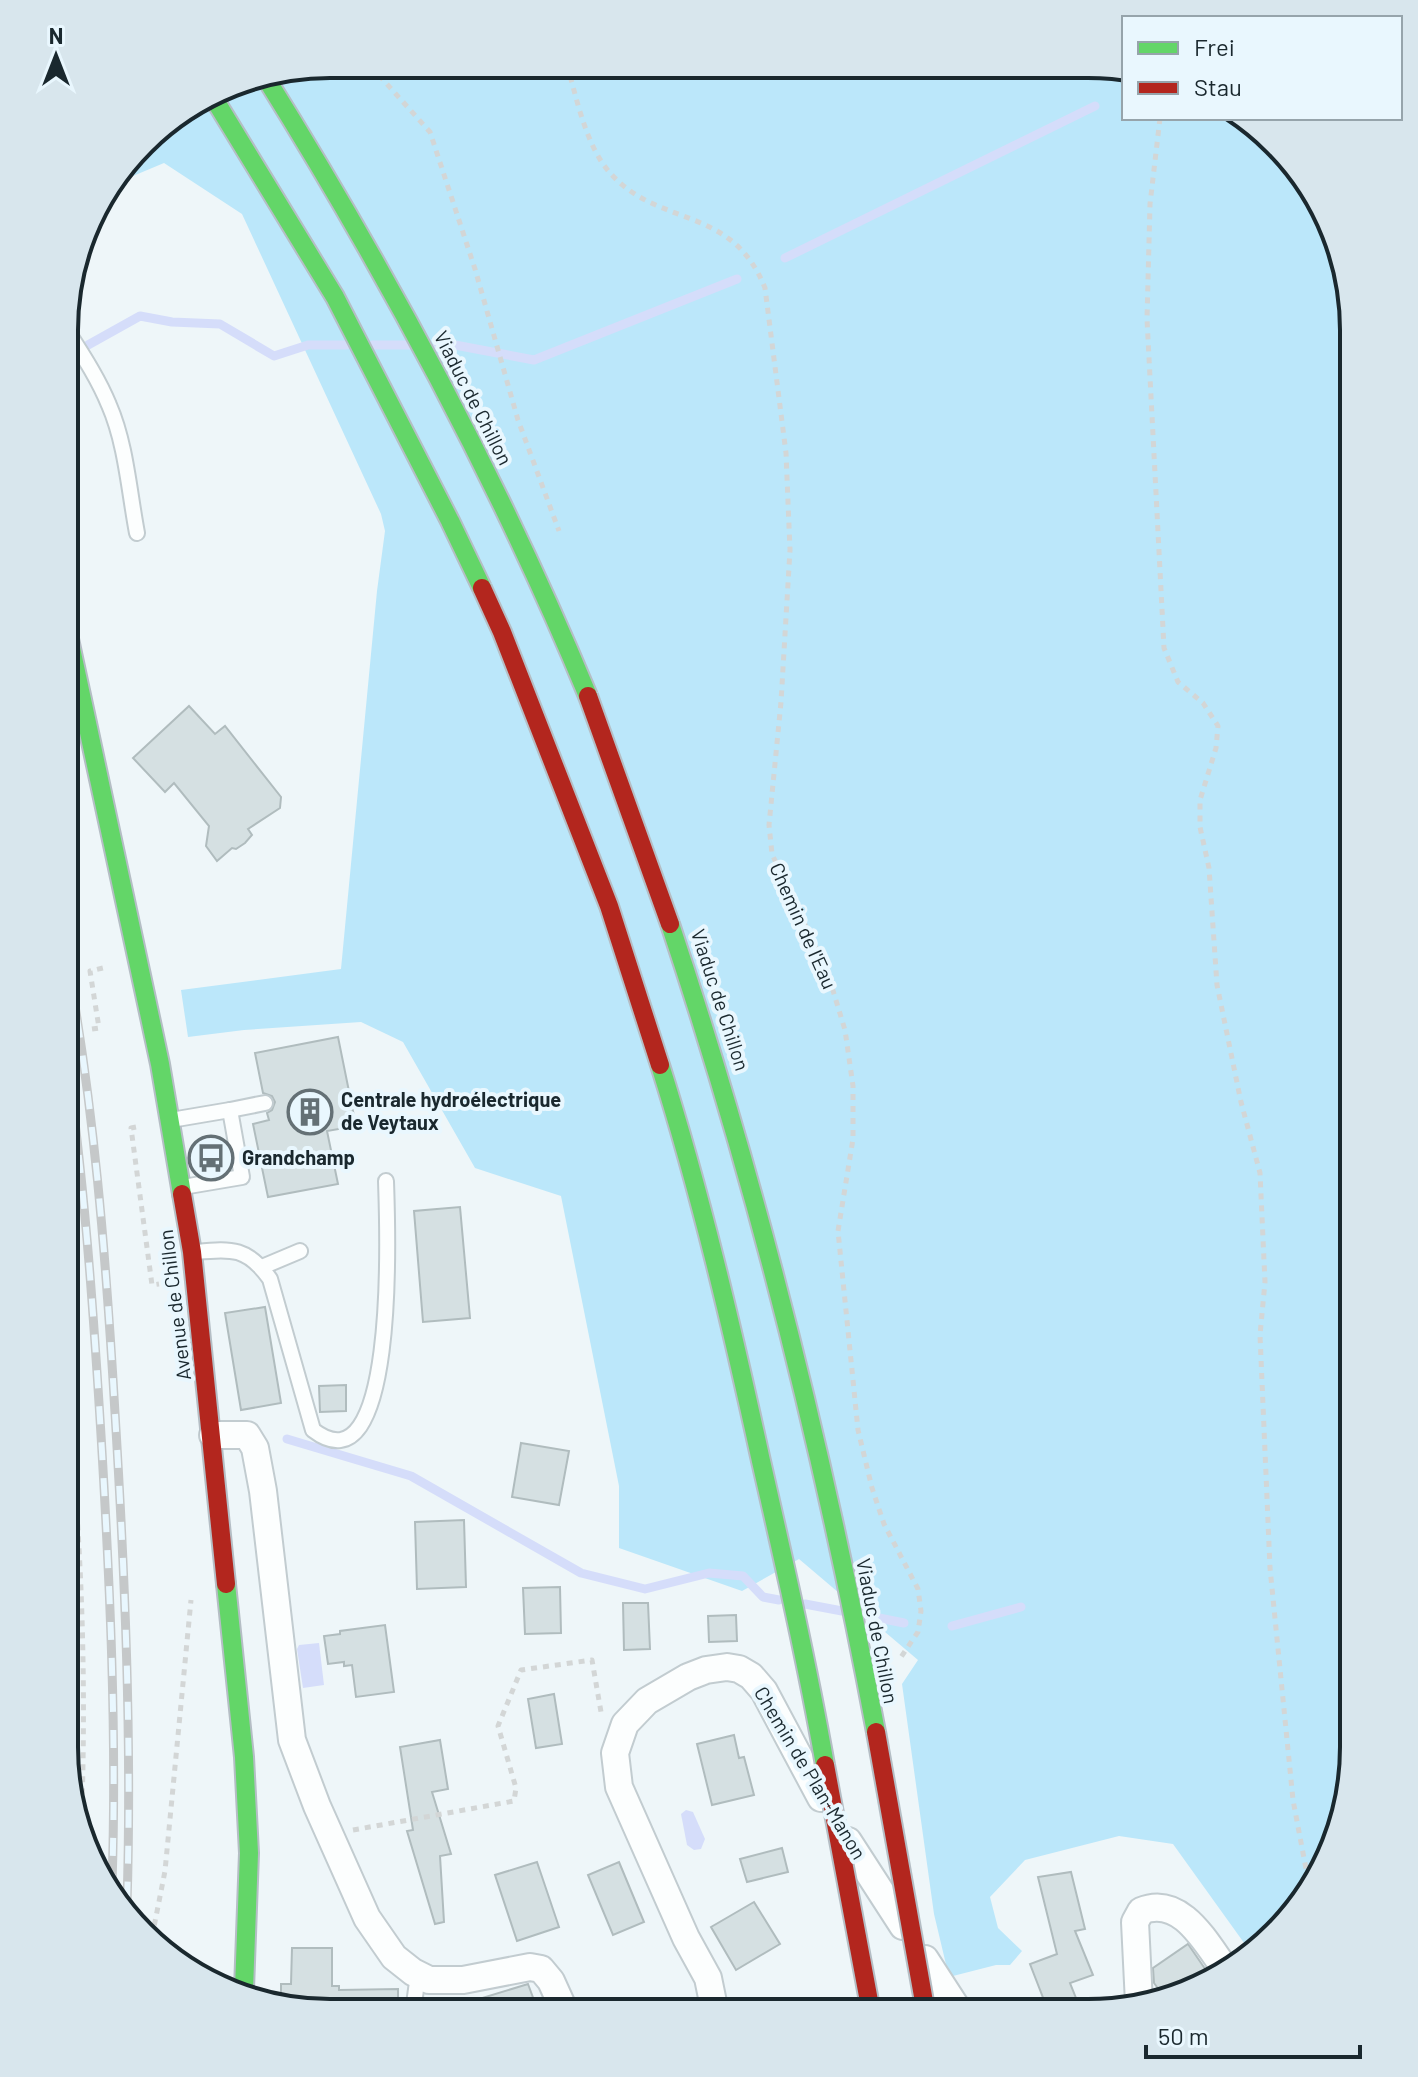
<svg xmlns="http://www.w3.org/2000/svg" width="1418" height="2077" font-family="Barlow,sans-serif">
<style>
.green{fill:#bbe7fa}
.water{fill:#d5ddfa}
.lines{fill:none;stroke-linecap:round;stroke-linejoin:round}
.stream{stroke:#d5ddfa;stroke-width:9}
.building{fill:#d5e0e2;stroke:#b0bcbe;stroke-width:2}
.lane-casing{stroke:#c2ccd0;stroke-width:18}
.street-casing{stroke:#c2ccd0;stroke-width:30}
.fast-casing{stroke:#b5bec5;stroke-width:22}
.jam-casing{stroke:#b5bec5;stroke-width:22}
.path{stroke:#d3d6d6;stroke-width:5;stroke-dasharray:6 6;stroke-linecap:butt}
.lane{stroke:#fcfefe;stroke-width:14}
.street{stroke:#fcfefe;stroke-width:26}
.fast{stroke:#63d668;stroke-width:18}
.jam{stroke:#b3261e;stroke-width:18}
.rail-casing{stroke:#c5c8c9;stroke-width:9}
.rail{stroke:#e9f7fe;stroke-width:6;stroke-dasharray:18;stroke-linecap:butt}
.fast-bridge-casing{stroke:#b5bec5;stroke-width:22;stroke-linecap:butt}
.jam-bridge-casing{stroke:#b5bec5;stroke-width:22;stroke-linecap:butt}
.fast-bridge{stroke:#63d668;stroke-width:18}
.jam-bridge{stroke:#b3261e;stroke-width:18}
.labels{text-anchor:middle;stroke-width:8;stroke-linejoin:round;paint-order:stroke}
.street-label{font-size:20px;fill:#1a282e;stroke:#e9f7fe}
.poi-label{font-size:20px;font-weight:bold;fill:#1a282e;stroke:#e9f7fe;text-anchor:start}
.rim{fill:none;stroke:#1a282e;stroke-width:4}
</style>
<rect width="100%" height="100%" fill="#eef6f9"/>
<path class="green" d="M330 64 1123 66 1124 118 1249 119 1334 228 1354 330 1353 1764 1309 1895 1263 1947 1252 1954 1173 1844 1119 1836 1025 1860 990 1897 998 1928 1022 1951 1010 1965H996L949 1977 934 1914 902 1684 918 1660 799 1559 742 1591 619 1548V1486L561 1196 475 1168 403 1042 361 1022 244 1030 188 1037 181 990 341 969 377 591 385 531 381 514 242 214 164 163 109 186 155 130 244 78Z"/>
<g class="water">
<path d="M319 1643 324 1685 303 1688 297 1649 299 1645Z"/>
<path d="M686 1810 693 1812 705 1839 701 1849 694 1850 687 1845 681 1814Z"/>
</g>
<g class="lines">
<g class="stream">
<path d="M785 258 1095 106"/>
<path d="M88 345 140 316 172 322 220 324 274 356 308 345H346"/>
<path d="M373 345H410"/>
<path d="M437 345H455L534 360 737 279"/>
<path d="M287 1439 411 1476 581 1573 645 1589 709 1573 743 1576 763 1597 779 1600"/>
<path d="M805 1604 842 1611"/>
<path d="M864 1615 904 1623"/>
<path d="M952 1626 1021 1607"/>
</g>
</g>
<g class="building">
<path d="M189 706 215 734 225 726 281 797 280 808 248 829 252 835 245 843 236 849 232 848 217 861 206 846 209 826 174 783 165 792 133 758Z"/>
<path d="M338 1037 356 1126 327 1131 338 1184 268 1197 253 1124 269 1120 267 1113 272 1110 275 1102 272 1096 263 1093 255 1053Z"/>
<path d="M460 1207 470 1318 423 1322 414 1211Z"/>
<path d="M265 1307 281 1403 241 1410 225 1313Z"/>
<path d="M346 1385V1411L320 1412 319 1386Z"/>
<path d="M521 1443 569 1451 559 1505 512 1497Z"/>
<path d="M464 1520 466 1587 417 1589 415 1522Z"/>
<path d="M560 1587 561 1633 525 1634 523 1588Z"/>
<path d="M623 1603H648L650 1649 624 1650Z"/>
<path d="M736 1615 737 1641 709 1642 708 1616Z"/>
<path d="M385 1625 394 1692 356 1697 352 1665 344 1666V1662L328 1664 324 1636 340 1634V1631Z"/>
<path d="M554 1694 562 1744 536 1748 528 1699Z"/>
<path d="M734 1735 739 1758 744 1757 754 1795 712 1805 697 1744Z"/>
<path d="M440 1740 448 1789 432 1792 451 1854 440 1856 444 1922 435 1924 407 1831 413 1830 400 1747Z"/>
<path d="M782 1848 788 1872 747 1882 740 1859Z"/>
<path d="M537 1862 559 1927 517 1941 495 1875Z"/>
<path d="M619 1862 644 1922 613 1935 588 1875Z"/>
<path d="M1071 1872 1085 1929 1075 1931 1093 1975 1070 1983 1082 2013H1049L1030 1964 1057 1954 1038 1877Z"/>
<path d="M754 1902 780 1944 736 1970 711 1927Z"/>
<path d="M1188 1944 1212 1979 1190 1993 1165 1998 1154 1983 1153 1968Z"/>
<path d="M292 1948H332V1986H339V1990L398 1989V2011H296L281 2005V1984H291Z"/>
<path d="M528 1984 538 2011H454L453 2007Z"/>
</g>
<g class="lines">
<g class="lane-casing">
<g id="lane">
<path d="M66 329C82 354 98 378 109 405 126 444 129 491 137 533"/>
<path d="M230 1110 265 1103"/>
<path d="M171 1120 230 1110 242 1177 183 1187"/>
<path d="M197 1252C232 1248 248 1248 270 1279L313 1430C400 1497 387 1215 386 1181"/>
<path d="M262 1267 300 1251"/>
<path d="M413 2011 418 1975"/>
</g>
</g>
<g class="street-casing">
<g id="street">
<path d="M213 1435H247L255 1448 263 1491 292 1740 317 1806 367 1918 394 1957 413 1972 429 1980H463L530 1967 541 1969 551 1981 565 2012"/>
<path d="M848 1841 903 1926"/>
<path d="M925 1959 960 2013"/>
<path d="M1139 2003 1135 1922 1141 1911C1181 1894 1206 1943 1226 1970"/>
<path d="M715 2012 708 1978 686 1938 619 1787 615 1753 625 1724 647 1701 688 1677 706 1670 727 1667 739 1669 751 1676 764 1691 821 1798"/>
</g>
</g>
<g class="fast-casing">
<g id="fast">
<path d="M66 625 160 1064 182 1194"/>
<path d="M226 1584 244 1757 249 1853 244 1989"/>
</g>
</g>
<g class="jam-casing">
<path id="jam" d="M182 1194 192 1252 226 1584"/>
</g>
<g class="path">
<path d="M377 64V73L430 132 475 269 518 420 559 531"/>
<path d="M567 65C577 99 586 147 611 174 660 228 732 205 765 288L786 453 790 550 781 702 769 825 772 854 828 974 845 1030 853 1086V1139L838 1231 858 1430 872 1488 884 1524 918 1589 921 1611 918 1632 899 1660"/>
<path d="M1160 118 1150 204 1147 319 1164 648 1178 682 1203 703 1218 726 1216 748 1200 800V827L1209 868 1217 985 1241 1102 1260 1173 1265 1282 1260 1335 1270 1568 1293 1800 1310 1890"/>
<path d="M92 1029 99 1028 90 971 107 967"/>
<path d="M136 1127 131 1128 152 1285 159 1284"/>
<path d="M65 1381C82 1530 87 1683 81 1834"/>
<path d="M353 1830 514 1801 516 1788 498 1726 521 1670 592 1660 601 1712"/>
<path d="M152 1937 165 1871 191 1600"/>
</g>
<use href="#lane" class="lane"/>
<use href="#street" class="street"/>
<use href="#fast" class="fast"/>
<use href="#jam" class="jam"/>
<g class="rail-casing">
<g id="rail">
<path d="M65 949C94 1102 106 1258 115 1413 125 1577 132 1740 127 1904"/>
<path d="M65 1048C84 1176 93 1305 101 1435 110 1585 117 1734 112 1884"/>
</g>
</g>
<use href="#rail" class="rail"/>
<g class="fast-bridge-casing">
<g id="fast-bridge">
<path d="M264 75C388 274 498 479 588 696"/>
<path d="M213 97 335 297 450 521 482 588"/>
<path d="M670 924C758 1188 825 1459 876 1732"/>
<path d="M660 1065C701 1195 732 1328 761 1461 784 1562 807 1663 825 1765"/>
</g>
</g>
<g class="jam-bridge-casing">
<g id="jam-bridge">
<path d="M482 588 502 632 609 906 660 1065"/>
<path d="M588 696 670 924"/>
<path d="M876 1732 926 2013"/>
<path d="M825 1765 871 2012"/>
</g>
</g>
<use href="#fast-bridge" class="fast-bridge"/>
<use href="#jam-bridge" class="jam-bridge"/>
</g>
<defs>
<g id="building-ring" transform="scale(2.3)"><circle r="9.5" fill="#e9f7fe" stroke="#647075" stroke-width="1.5"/><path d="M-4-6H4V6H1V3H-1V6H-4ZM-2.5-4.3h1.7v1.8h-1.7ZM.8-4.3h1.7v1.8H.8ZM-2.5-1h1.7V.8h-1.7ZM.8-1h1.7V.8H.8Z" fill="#647075"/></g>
<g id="bus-ring" transform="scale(2.3)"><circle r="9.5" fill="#e9f7fe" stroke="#647075" stroke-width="1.5"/><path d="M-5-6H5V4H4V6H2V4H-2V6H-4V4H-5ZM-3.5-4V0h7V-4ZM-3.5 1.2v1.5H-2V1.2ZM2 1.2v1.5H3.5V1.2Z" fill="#647075"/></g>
</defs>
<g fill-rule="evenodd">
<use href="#building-ring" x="310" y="1112"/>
<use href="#bus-ring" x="211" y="1158"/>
</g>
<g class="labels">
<g class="street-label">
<text transform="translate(473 398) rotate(63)" y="7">Viaduc de Chillon</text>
<text transform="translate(803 926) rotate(66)" y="7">Chemin de l'Eau</text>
<text transform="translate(720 1000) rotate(72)" y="7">Viaduc de Chillon</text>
<text transform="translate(175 1305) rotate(-97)" y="7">Avenue de Chillon</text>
<text transform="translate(877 1631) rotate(79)" y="7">Viaduc de Chillon</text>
<text transform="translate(810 1773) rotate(59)" y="7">Chemin de Plan-Manon</text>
</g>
<g class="poi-label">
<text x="341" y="1107">Centrale hydroélectrique<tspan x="341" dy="23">de Veytaux</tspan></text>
<text x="242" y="1165">Grandchamp</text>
</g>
</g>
<path d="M0 0H1418V2077H0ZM330 78H1088A252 252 0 0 1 1340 330V1747A252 252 0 0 1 1088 1999H330A252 252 0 0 1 78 1747V330A252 252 0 0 1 330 78Z" fill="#d8e6ed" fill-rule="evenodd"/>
<path class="rim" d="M330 78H1088A252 252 0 0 1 1340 330V1747A252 252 0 0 1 1088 1999H330A252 252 0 0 1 78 1747V330A252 252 0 0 1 330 78Z"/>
<rect x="1122" y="16" width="280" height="104" fill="#e9f7fe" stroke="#96a4ab" stroke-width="2"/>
<rect x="1138" y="42" width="40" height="12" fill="#63d668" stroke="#96a4ab" stroke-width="2"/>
<text x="1194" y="56" font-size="24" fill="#1a282e">Frei</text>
<rect x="1138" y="82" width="40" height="12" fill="#b3261e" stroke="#96a4ab" stroke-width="2"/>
<text x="1194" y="96" font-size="24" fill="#1a282e">Stau</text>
<g transform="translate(56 56)" stroke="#e9f7fe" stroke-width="6" paint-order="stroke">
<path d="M0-6L14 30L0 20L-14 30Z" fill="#1a282e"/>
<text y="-12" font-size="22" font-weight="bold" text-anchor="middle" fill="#1a282e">N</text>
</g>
<path d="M1146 2045v12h214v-12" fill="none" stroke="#1a282e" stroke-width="4"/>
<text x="1158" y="2045" font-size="24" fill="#1a282e" stroke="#e9f7fe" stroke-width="6" paint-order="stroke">50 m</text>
</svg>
